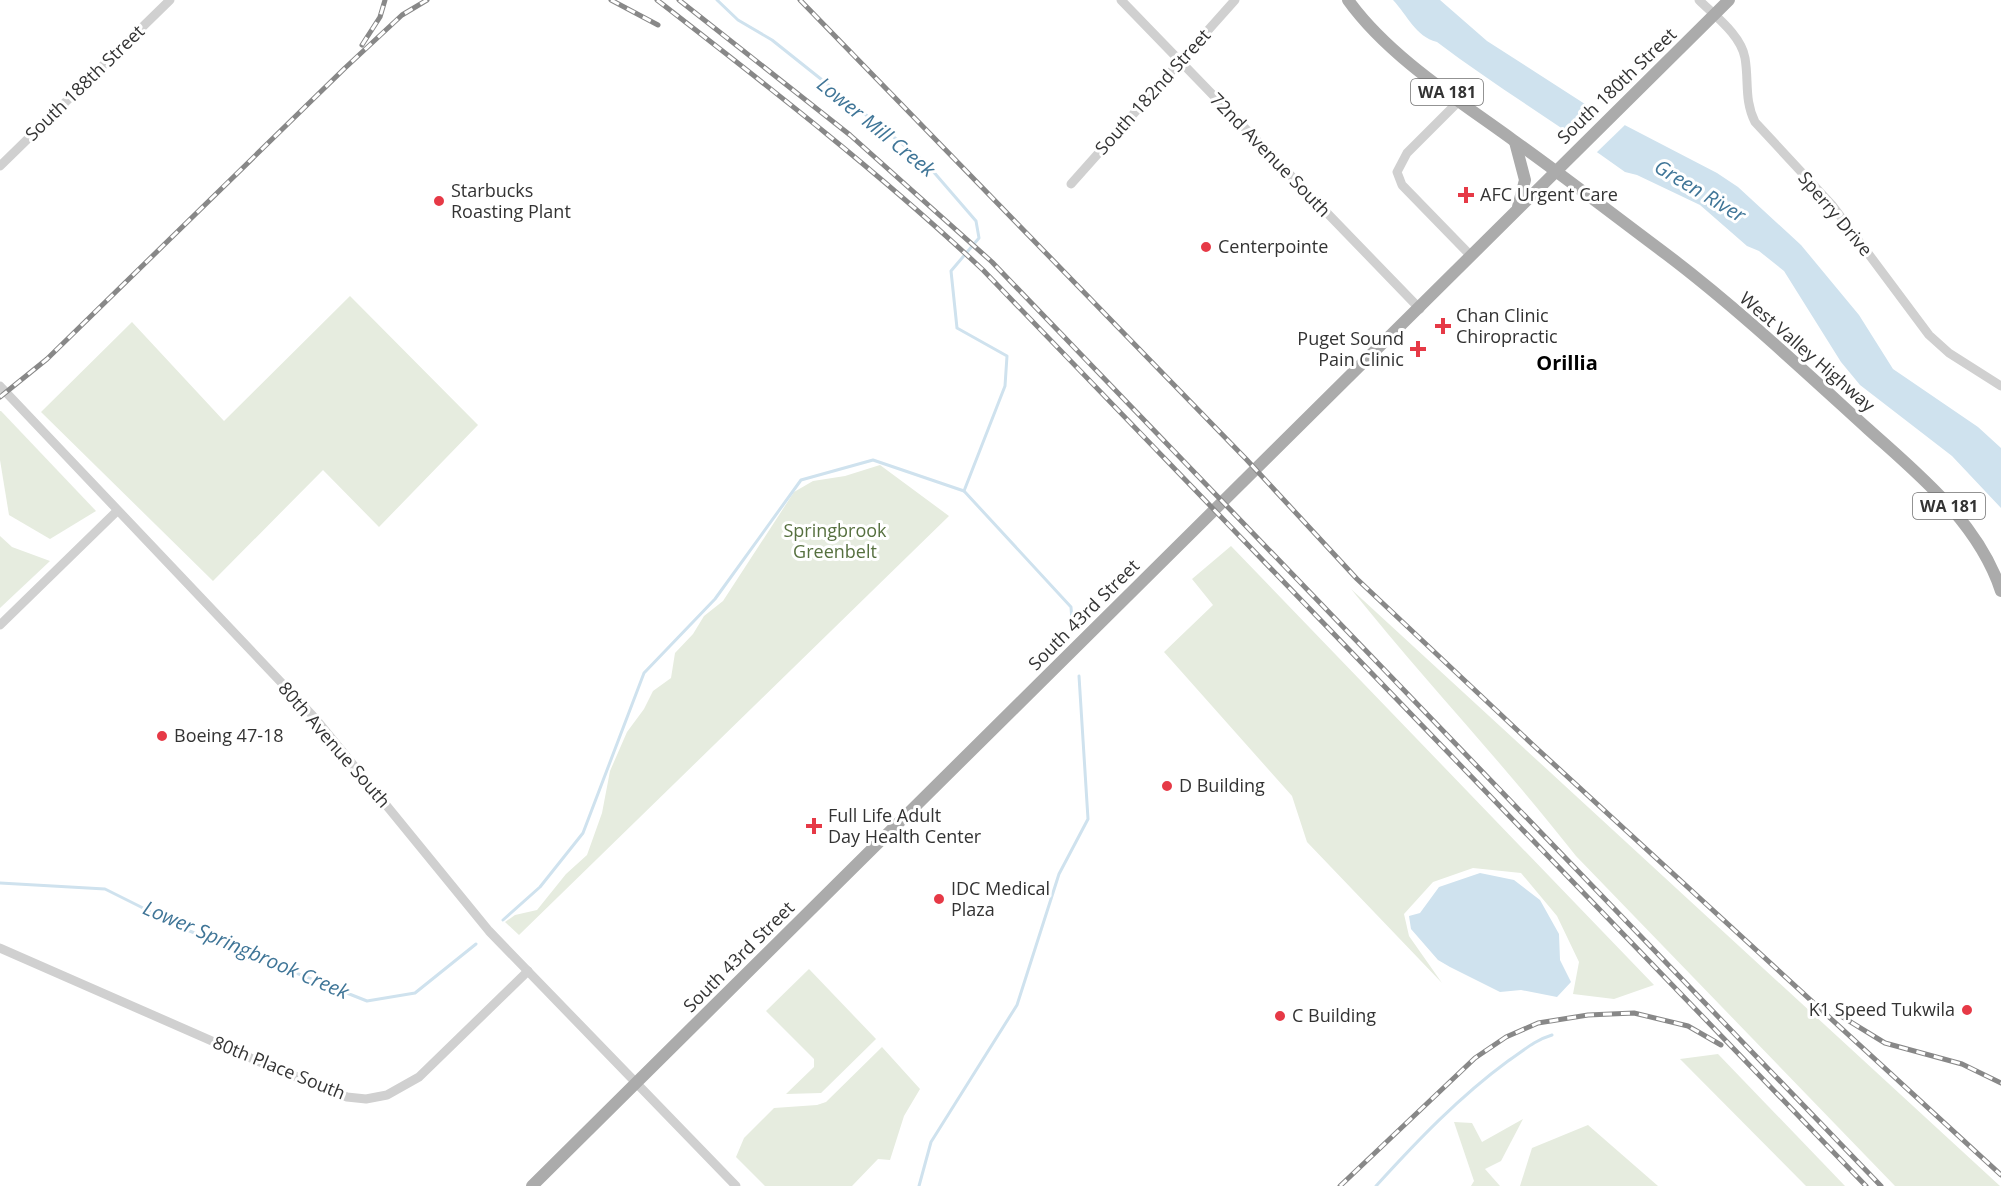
<svg xmlns="http://www.w3.org/2000/svg" width="2001" height="1186" font-family="'Open Sans',sans-serif">
<style>
.green{fill:#e6ecdf}
.water{fill:#cfe2ee}
.pier{fill:#fff}
.lines{fill:none;stroke-linecap:round;stroke-linejoin:round}
.stream{stroke:#cfe2ee;stroke-width:3}
.minor{stroke:#d0d0d0;stroke-width:9}
.major{stroke:#ababab;stroke-width:12}
.rail-casing{stroke:#888;stroke-width:5}
.rail{stroke:#fff;stroke-width:3;stroke-dasharray:9;stroke-linecap:butt}
.poi-dot{fill:#e63946;stroke:#fff;stroke-width:2}
.labels{text-anchor:middle;stroke-width:6;stroke-linejoin:round;paint-order:stroke}
.shield{fill:#fff;stroke:#707070;stroke-width:1.5}
.shield-label{font-size:16px;font-weight:bold;fill:#333}
.street-label{font-size:18px;fill:#333;stroke:#fff}
.poi-label{font-size:18px;fill:#333;stroke:#fff;text-anchor:start}
.park-label{font-size:18px;fill:#56703f;stroke:#fff}
.water-label{font-size:20px;font-style:italic;fill:#3f7597;stroke:#fff}
.neighbourhood-label{font-size:20px;font-weight:bold;fill:#000;stroke:#fff}
</style>
<rect width="100%" height="100%" fill="#fff"/>
<g class="green">
<path d="M350 296 478 425 379 527 323 470 213 581 41 412 132 322 224 421Z"/>
<path d="M0 411H1L96 511 50 539 9 515 0 460Z"/>
<path d="M880 465 949 516 519 935 505 922 515 915 537 910 566 874 587 855 602 813 610 771 627 732 644 709 653 691 671 678 675 653 693 634 704 616 723 601 794 492 813 481 845 476Z"/>
<path d="M0 536 12 547 50 561 0 608Z"/>
<path d="M1231 546 1654 985 1614 999 1573 994 1579 962 1557 916 1521 873 1473 868 1433 882 1404 914 1409 936 1442 983 1307 842 1292 796 1164 652 1213 605 1192 579Z"/>
<path d="M1351 589 2000 1186H1895L1576 856C1504 764 1424 680 1351 589Z"/>
<path d="M809 969 876 1039 821 1093 786 1094 814 1067V1059L766 1011Z"/>
<path d="M882 1047 920 1089 904 1116 890 1160 878 1159 852 1186H765L736 1157 744 1138 774 1108 817 1105 826 1102Z"/>
<path d="M1718 1054 1845 1186H1806L1680 1059Z"/>
<path d="M1523 1119 1501 1161 1485 1169 1500 1186H1471L1474 1181 1454 1122 1472 1123 1482 1142Z"/>
<path d="M1588 1125 1658 1186H1520L1532 1148Z"/>
</g>
<g class="water">
<path d="M1393 0H1440L1487 41 1588 106 1717 173 1738 187 1801 245 1859 315 1893 369 1978 427 2001 448V508L1952 456 1860 385 1841 362 1784 271 1759 251 1747 246 1700 205 1637 175 1625 172C1563 127 1498 88 1437 42 1415 36 1408 16 1393 0Z"/>
<path d="M1480 873 1514 880 1540 900 1559 934 1560 960 1571 982 1557 997 1521 990 1500 992 1450 967 1438 960 1411 929 1409 916 1420 913 1439 887Z"/>
</g>
<path class="pier" d="M1595 106 1626 124 1595 154 1566 133Z"/>
<g class="lines">
<g class="stream">
<path d="M717 0 738 20 772 40 925 162 976 221 979 238 951 271 957 328 1007 356 1005 386 964 491"/>
<path d="M0 883 105 889 187 930 367 1001 415 993 476 944"/>
<path d="M503 920 540 887 583 833 644 673 715 599 801 480 873 460 964 491 1071 607 1072 621"/>
<path d="M919 1186 931 1142 1017 1005 1059 874 1088 819 1079 676"/>
<path d="M1376 1186C1417 1141 1459 1097 1508 1061 1523 1051 1535 1040 1552 1035"/>
</g>
<g class="minor">
<path d="M1121 0 1420 309"/>
<path d="M1699 0C1715 16 1741 35 1745 58 1749 81 1744 100 1755 122L1832 205 1929 335 1949 353 2001 386"/>
<path d="M1459 101 1407 153 1397 172 1402 185 1471 256"/>
<path d="M0 166 170 0"/>
<path d="M1071 184 1235 0"/>
<path d="M0 386 315 718 489 931 736 1186"/>
<path d="M0 625 117 511"/>
<path d="M0 948 262 1063 347 1097 366 1099 387 1095 419 1077 528 971"/>
</g>
<g class="major">
<path d="M1348 0C1388 56 1458 100 1513 140 1565 177 1615 216 1666 254 1736 307 1802 369 1868 429 1919 475 1978 522 2001 591"/>
<path d="M1515 142 1525 180 1518 207"/>
<path d="M532 1186 1729 0"/>
</g>
<g class="rail-casing">
<g id="rail">
<path d="M611 0 658 25"/>
<path d="M657 0C769 87 880 173 983 270L1866 1186"/>
<path d="M679 0 850 135 992 262 1881 1186"/>
<path d="M800 0 1246 459 1357 579 1533 745 2001 1175"/>
<path d="M362 45 380 17 385 0"/>
<path d="M0 397 47 359 345 68 402 15 427 0"/>
<path d="M1836 1013 1885 1043 1962 1064 2001 1083"/>
<path d="M1340 1186 1475 1058 1506 1037 1538 1023 1588 1015 1634 1013 1688 1026 1721 1045"/>
</g>
</g>
<use href="#rail" class="rail"/>
</g>
<g class="poi-dot">
<path d="M1463 186h6v6h6v6h-6v6h-6v-6h-6v-6h6z"/>
<circle cx="439" cy="201" r="6"/>
<circle cx="1206" cy="247" r="6"/>
<path d="M1440 317h6v6h6v6h-6v6h-6v-6h-6v-6h6z"/>
<path d="M1415 340h6v6h6v6h-6v6h-6v-6h-6v-6h6z"/>
<circle cx="162" cy="736" r="6"/>
<circle cx="1167" cy="786" r="6"/>
<path d="M811 817h6v6h6v6h-6v6h-6v-6h-6v-6h6z"/>
<circle cx="939" cy="899" r="6"/>
<circle cx="1967" cy="1010" r="6"/>
<circle cx="1280" cy="1016" r="6"/>
</g>
<g class="labels">
<g class="shield">
<rect x="1411" y="79" width="72" height="26" rx="4.5"/>
<rect x="1913" y="493" width="72" height="26" rx="4.5"/>
</g>
<g class="shield-label">
<text x="1447" y="98">WA 181</text>
<text x="1949" y="512">WA 181</text>
</g>
<g class="street-label">
<text transform="translate(85 83) rotate(-44)" y="6">South 188th Street</text>
<text transform="translate(1617 86) rotate(-44)" y="6">South 180th Street</text>
<text transform="translate(1153 92) rotate(-48)" y="6">South 182nd Street</text>
<text transform="translate(1270 155) rotate(46)" y="6">72nd Avenue South</text>
<text transform="translate(1835 214) rotate(50)" y="6">Sperry Drive</text>
<text transform="translate(1807 352) rotate(41)" y="6">West Valley Highway</text>
<text transform="translate(1084 615) rotate(-45)" y="6">South 43rd Street</text>
<text transform="translate(334 745) rotate(49)" y="6">80th Avenue South</text>
<text transform="translate(739 957) rotate(-45)" y="6">South 43rd Street</text>
<text transform="translate(279 1068) rotate(22)" y="6">80th Place South</text>
</g>
<g class="poi-label">
<text x="451" y="197">Starbucks<tspan x="451" dy="21">Roasting Plant</tspan></text>
<text x="1480" y="201">AFC Urgent Care</text>
<text x="1218" y="253">Centerpointe</text>
<text x="1456" y="322">Chan Clinic<tspan x="1456" dy="21">Chiropractic</tspan></text>
<text x="1404" y="345" text-anchor="end">Puget Sound<tspan x="1404" dy="21">Pain Clinic</tspan></text>
<text x="174" y="742">Boeing 47-18</text>
<text x="1179" y="792">D Building</text>
<text x="828" y="822">Full Life Adult<tspan x="828" dy="21">Day Health Center</tspan></text>
<text x="951" y="895">IDC Medical<tspan x="951" dy="21">Plaza</tspan></text>
<text x="1955" y="1016" text-anchor="end">K1 Speed Tukwila</text>
<text x="1292" y="1022">C Building</text>
</g>
<g class="park-label">
<text x="835" y="537">Springbrook<tspan x="835" dy="21">Greenbelt</tspan></text>
</g>
<g class="water-label">
<text transform="translate(876 127) rotate(39)" y="7">Lower Mill Creek</text>
<text transform="translate(1700 191) rotate(31)" y="7">Green River</text>
<text transform="translate(246 950) rotate(23)" y="7">Lower Springbrook Creek</text>
</g>
<g class="neighbourhood-label">
<text x="1567" y="370">Orillia</text>
</g>
</g>
</svg>
